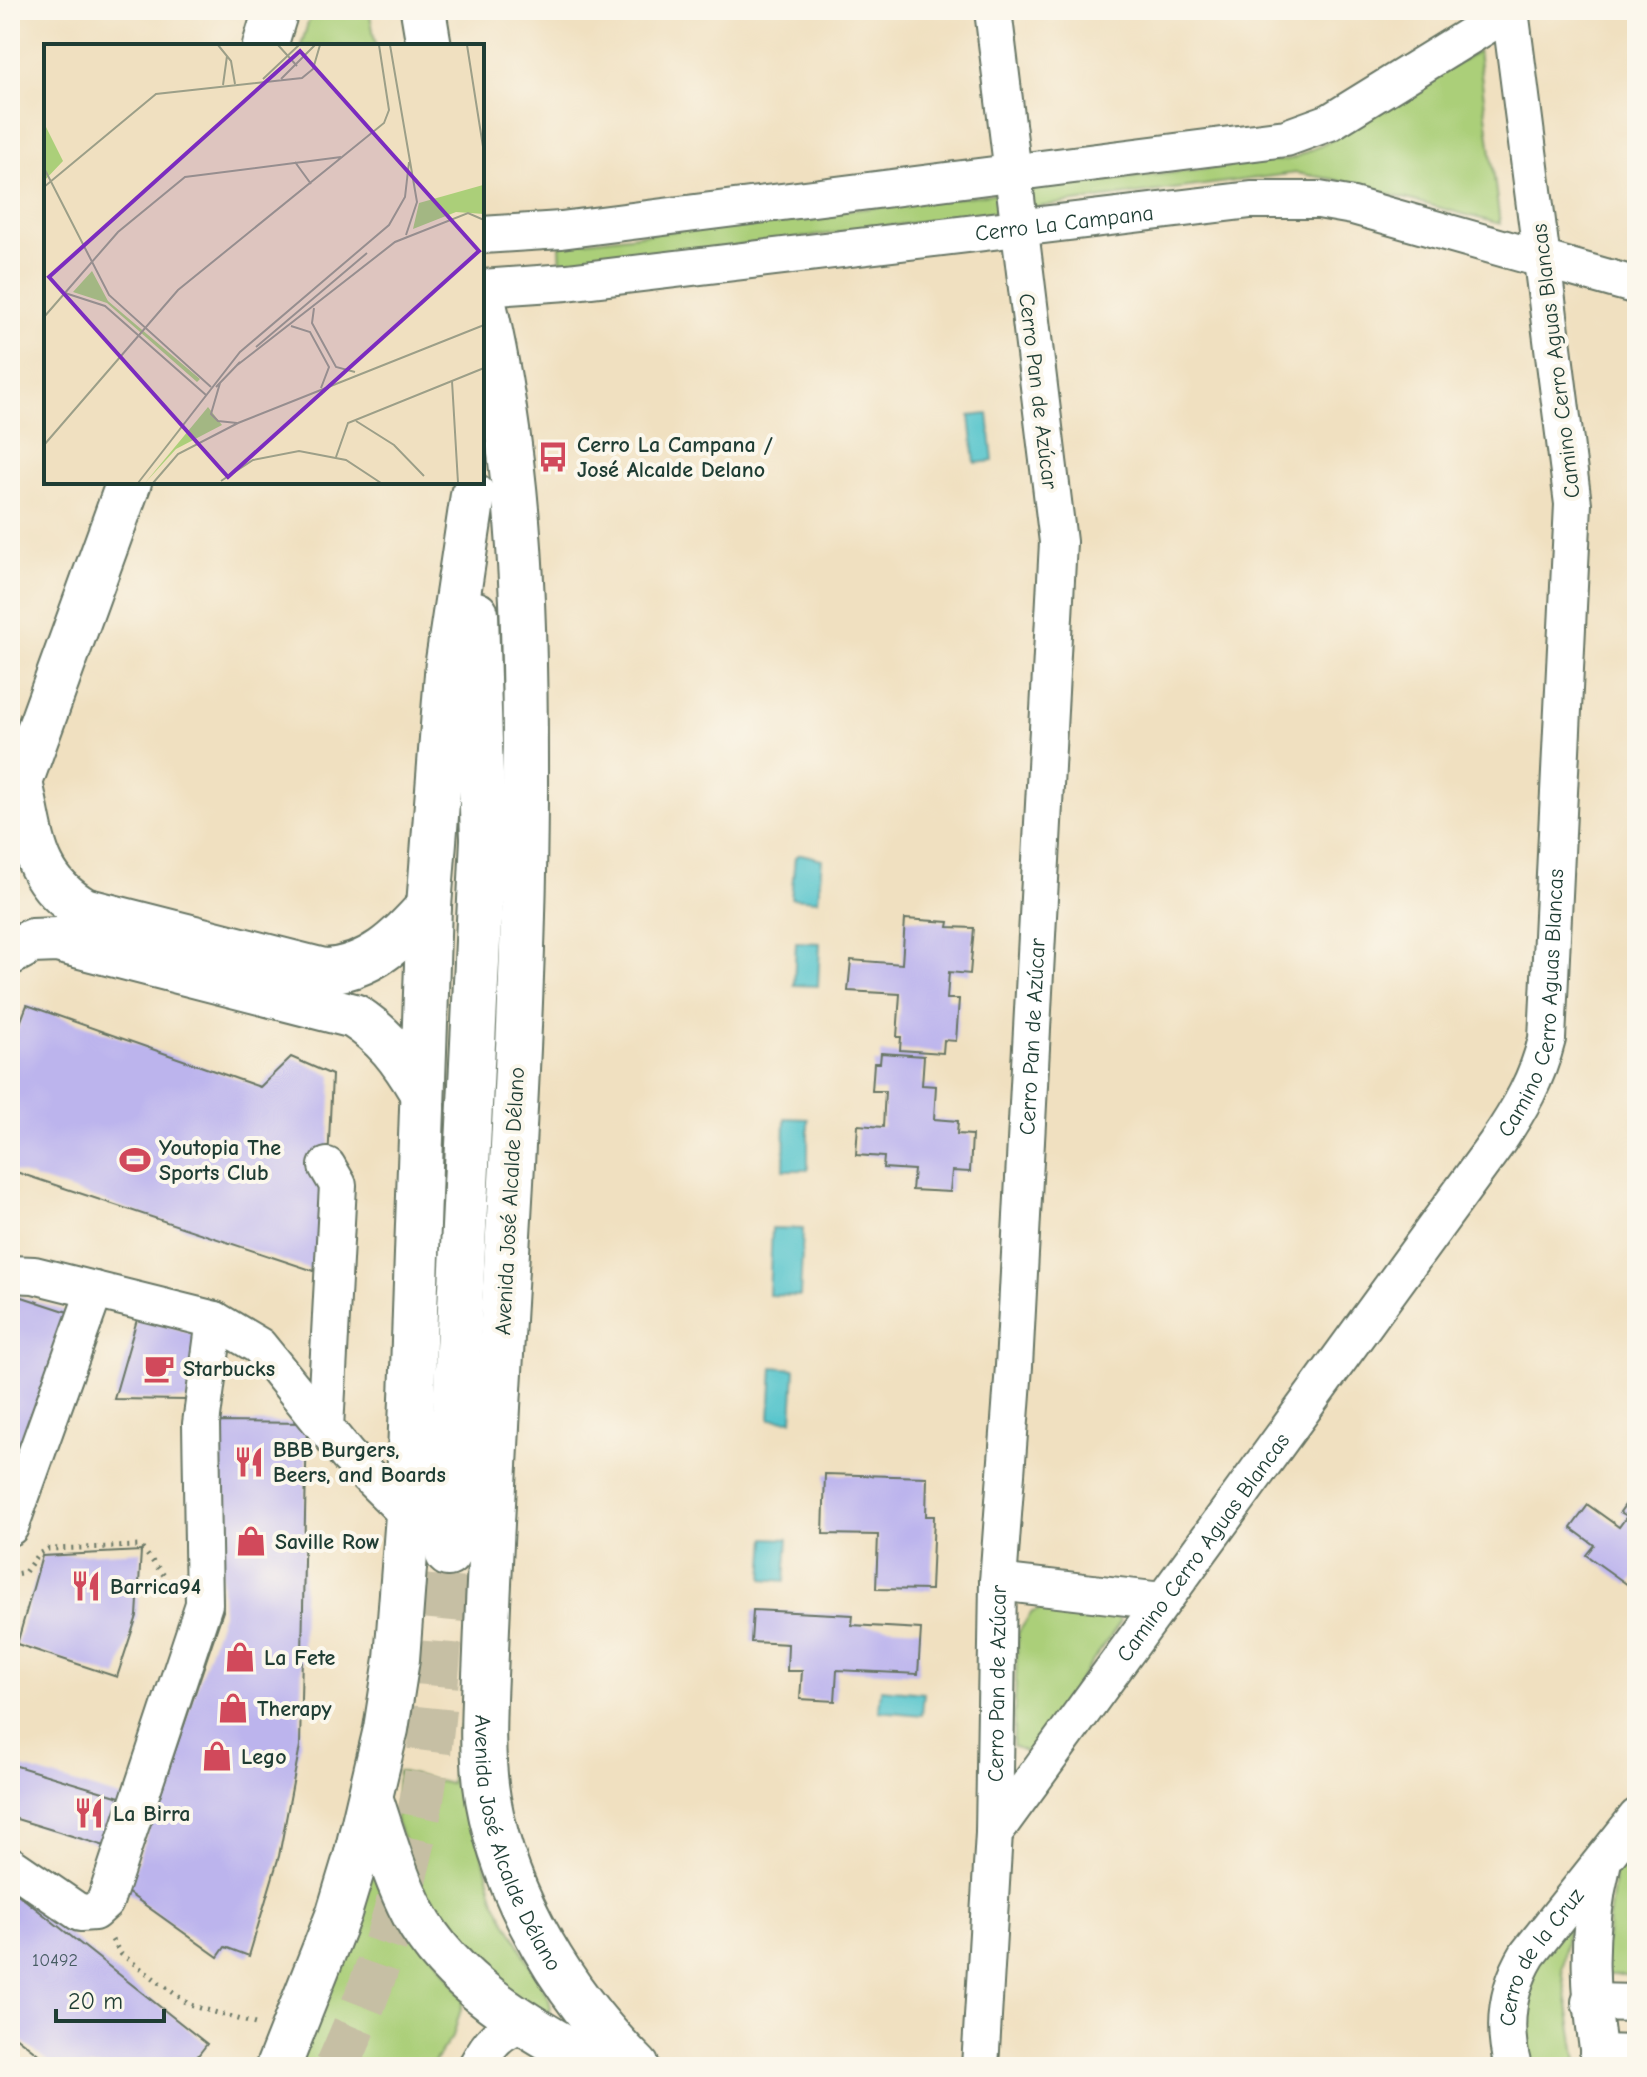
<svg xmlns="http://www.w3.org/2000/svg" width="1647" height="2077" font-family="'Comic Neue',sans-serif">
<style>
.green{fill:#abcf79;stroke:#658656;stroke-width:2}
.water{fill:#57c5cc;stroke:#3b8180;stroke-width:2}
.building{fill:#bcb4ed}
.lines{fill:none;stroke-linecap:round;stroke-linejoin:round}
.major-tunnel{stroke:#c6bfa4;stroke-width:44;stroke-dasharray:44 22;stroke-linecap:butt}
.minor-casing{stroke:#687665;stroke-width:40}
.major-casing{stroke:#687665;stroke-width:48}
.path{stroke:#687665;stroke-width:5;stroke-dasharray:2 6;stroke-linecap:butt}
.minor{stroke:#fff;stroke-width:36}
.major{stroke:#fff;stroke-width:44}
.labels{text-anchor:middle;stroke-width:8;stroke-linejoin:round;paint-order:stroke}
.number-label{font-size:18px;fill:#465b62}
.street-label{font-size:22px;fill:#1f3d34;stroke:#fbf7ec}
.poi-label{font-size:22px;font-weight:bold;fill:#1f3d34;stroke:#fbf7ec;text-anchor:start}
.inset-road{fill:none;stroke:#9c9f88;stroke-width:2}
.view{fill:#7b2cbf;fill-opacity:0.15;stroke:#7b2cbf;stroke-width:4}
.inset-edge{fill:none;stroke:#1f3d34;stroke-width:4}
</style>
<rect width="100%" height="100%" fill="#fbf7ec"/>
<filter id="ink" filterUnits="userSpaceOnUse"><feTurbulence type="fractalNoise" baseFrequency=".0125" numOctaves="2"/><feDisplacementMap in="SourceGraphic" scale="16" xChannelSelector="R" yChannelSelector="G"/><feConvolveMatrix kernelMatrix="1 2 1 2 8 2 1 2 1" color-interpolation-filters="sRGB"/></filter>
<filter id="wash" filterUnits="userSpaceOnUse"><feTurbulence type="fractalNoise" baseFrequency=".006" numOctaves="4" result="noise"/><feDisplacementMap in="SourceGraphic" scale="32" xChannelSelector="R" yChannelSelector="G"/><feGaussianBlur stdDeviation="1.8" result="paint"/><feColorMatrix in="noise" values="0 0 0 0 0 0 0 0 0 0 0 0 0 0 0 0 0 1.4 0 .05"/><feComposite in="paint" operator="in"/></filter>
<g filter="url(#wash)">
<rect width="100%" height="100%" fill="#f0e0c0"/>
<g class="green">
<path d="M312 10H369L376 46H301Z"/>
<path d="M1478 51 1500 224 1332 179 1296 173 561 269 560 244 1291 159 1324 144Z"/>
<path d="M1046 1608 1118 1618 1121 1621 1028 1753 1013 1746 1018 1633 1032 1612Z"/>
<path d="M460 1727H468L476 1831 495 1901 549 1999 551 2008 548 2015 537 2014 439 1930 396 1820 398 1771 450 1784Z"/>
<path d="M1637 1828V1975H1602L1615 1869Z"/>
<path d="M372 1864 464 1999 453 2036 430 2067H297Z"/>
<path d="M1570 1913 1562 1969 1578 2067H1520L1529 1964Z"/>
</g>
<g class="water">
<path d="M988 414 993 461 975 463 970 416Z"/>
<path d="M801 854 822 859 818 900 791 898 795 857Z"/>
<path d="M796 942 820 943 818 986 794 985Z"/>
<path d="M785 1118 808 1119V1170H784Z"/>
<path d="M772 1228 803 1229 800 1296 769 1295Z"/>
<path d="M773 1367 795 1369 792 1420 770 1419Z"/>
<path d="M766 1538 788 1539 785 1581 763 1579Z"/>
<path d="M881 1689 924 1693 922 1715 879 1711Z"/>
</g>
<g id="blocks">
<g class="building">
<path d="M905 919 949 922 948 927 974 928 970 974 949 972 947 999H959L956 1041 944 1040 943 1053 900 1050 901 1037H897L900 994 848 991 851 960 902 964Z"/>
<path d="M27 1005 260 1087 291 1057 332 1075 323 1274 10 1170V1049Z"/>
<path d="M881 1053 924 1056 922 1085 936 1086 934 1119 958 1121 957 1134 972 1135 970 1172 952 1171 950 1192 912 1190 914 1170 883 1168 884 1157 856 1155 858 1125 883 1127 885 1091H872L874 1063H880Z"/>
<path d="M10 1293 77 1315 10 1502Z"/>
<path d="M138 1316 203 1337 187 1400 114 1399Z"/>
<path d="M214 1422 307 1423 300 1746 279 1856 249 1956 225 1947 218 1957 127 1892 223 1611Z"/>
<path d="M825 1474 927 1477 926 1516H934L931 1590 876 1589 878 1535 823 1534Z"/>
<path d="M1630 1498 1637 1503V1576L1628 1585 1586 1555 1594 1545 1571 1528 1588 1505 1619 1527 1627 1516 1620 1512Z"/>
<path d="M141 1551 137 1616 117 1677 17 1644 42 1556Z"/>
<path d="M753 1610 853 1615 852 1625 921 1629 918 1674 837 1670 835 1701 800 1699 802 1671H787L788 1644 751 1642Z"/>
<path d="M10 1764 123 1798 108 1847 10 1817Z"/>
<path d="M10 1888 207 2044 189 2067H55L10 2032Z"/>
</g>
</g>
</g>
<g filter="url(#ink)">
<use href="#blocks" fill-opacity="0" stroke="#687665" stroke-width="2"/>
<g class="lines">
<path class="major-tunnel" d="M337 2067C379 1974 411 1876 426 1774 437 1702 440 1627 448 1554"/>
<g class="minor-casing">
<g id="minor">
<path d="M482 235 561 230 1286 138 1330 122 1510 11"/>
<path id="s1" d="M482 288 567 282 1251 200H1319L1353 206 1637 286"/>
<path d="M10 1274 34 1275 215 1320 259 1346 348 1456 408 1515"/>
<path d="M325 1428 338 1185 327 1166"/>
<path d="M10 1527 95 1290"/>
<path d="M998 1582 1162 1601"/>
<path id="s2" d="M994 1833 1496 1144C1520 1109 1537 1079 1547 1039L1573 504 1510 10"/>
<path d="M10 1865 80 1913 94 1912 105 1902 204 1604 201 1424 215 1320"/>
<path d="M1590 2002 1637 2003"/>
<path d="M1598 2053 1637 2054"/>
<path d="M476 2067C489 2043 499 2030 526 2023"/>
<path id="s3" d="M980 2067 994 1833 998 1582 1014 1366 1058 542 993 10"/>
<path id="s4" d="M1513 2067C1502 2027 1506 1990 1528 1954L1637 1817"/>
<path d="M1601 2067C1589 1998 1585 1935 1602 1866"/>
</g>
</g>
<g class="major-casing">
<g id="major">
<path d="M423 10 429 46"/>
<path d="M265 46 276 10"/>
<path id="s5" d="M482 295C519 452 525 597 525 758 526 974 510 1191 498 1407 494 1489 489 1571 486 1653 484 1702 480 1751 488 1799 506 1900 565 1996 637 2067"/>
<path d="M20 782C33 837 31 879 84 910L324 971C370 969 400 939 429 906"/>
<path d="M10 810 129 482"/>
<path d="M10 953 32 941 57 940 354 1016C385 1036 402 1059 421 1091"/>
<path d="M448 1554 483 839 476 614"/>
<path d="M371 1800C384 1839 395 1878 414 1914 452 1986 532 2029 600 2067"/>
<path d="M278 2067 339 1913 356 1857 386 1729 397 1659 408 1515 429 906 448 661 473 495"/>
</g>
</g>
<g class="path">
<path d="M10 1575 25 1572 38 1554 48 1549 140 1546 167 1579"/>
<path d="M112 1940 121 1954 190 2005 255 2024"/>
</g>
<use href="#minor" class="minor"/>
<use href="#major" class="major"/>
</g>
</g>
<defs>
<g id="bus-bare" transform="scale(2.4)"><path d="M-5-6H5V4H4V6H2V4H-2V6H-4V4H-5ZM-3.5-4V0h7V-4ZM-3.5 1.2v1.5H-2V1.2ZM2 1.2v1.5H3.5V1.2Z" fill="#d1495b" stroke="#fbf7ec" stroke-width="2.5" paint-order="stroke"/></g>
<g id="stadium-bare" transform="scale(2.4)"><path d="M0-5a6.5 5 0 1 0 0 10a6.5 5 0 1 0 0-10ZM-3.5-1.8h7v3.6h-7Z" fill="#d1495b" stroke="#fbf7ec" stroke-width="2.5" paint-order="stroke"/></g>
<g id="cafe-bare" transform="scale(2.4)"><path d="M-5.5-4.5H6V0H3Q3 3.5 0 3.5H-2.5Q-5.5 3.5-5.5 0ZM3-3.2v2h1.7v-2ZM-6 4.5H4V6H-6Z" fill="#d1495b" stroke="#fbf7ec" stroke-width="2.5" paint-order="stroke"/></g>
<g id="restaurant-bare" transform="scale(2.4)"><path d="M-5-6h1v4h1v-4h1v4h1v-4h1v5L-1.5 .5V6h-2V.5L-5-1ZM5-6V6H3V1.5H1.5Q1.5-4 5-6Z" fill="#d1495b" stroke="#fbf7ec" stroke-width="2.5" paint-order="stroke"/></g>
<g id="shop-bare" transform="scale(2.4)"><path d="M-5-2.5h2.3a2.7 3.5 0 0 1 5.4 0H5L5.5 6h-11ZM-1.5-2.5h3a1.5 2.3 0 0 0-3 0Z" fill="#d1495b" stroke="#fbf7ec" stroke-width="2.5" paint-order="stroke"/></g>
</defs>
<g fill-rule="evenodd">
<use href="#bus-bare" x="553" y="457"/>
<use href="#stadium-bare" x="135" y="1160"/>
<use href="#cafe-bare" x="159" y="1368"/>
<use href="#restaurant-bare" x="249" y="1462"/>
<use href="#shop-bare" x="251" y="1541"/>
<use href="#restaurant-bare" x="86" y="1586"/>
<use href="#shop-bare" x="240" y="1657"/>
<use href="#shop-bare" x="233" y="1708"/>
<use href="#shop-bare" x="217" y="1756"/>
<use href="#restaurant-bare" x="89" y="1813"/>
</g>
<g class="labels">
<g class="number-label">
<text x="55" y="1966">10492</text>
</g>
<g class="street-label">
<text dy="8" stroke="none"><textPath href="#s1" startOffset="586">Cerro La Campana</textPath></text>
<text transform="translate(1555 361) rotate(-97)" y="8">Camino Cerro Aguas Blancas</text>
<text transform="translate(1039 391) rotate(83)" y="8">Cerro Pan de Azúcar</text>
<text dy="8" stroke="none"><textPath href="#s2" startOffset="1002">Camino Cerro Aguas Blancas</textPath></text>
<text dy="8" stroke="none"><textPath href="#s3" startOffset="1032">Cerro Pan de Azúcar</textPath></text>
<text transform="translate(509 1201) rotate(-87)" y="8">Avenida José Alcalde Délano</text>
<text dy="8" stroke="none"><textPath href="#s2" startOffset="354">Camino Cerro Aguas Blancas</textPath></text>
<text dy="8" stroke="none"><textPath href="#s3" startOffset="384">Cerro Pan de Azúcar</textPath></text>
<text dy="8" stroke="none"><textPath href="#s5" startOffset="1558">Avenida José Alcalde Délano</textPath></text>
<text dy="8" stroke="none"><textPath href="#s4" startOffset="120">Cerro de la Cruz</textPath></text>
</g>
<g class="poi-label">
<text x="577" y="452">Cerro La Campana /<tspan x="577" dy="25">José Alcalde Delano</tspan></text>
<text x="159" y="1155">Youtopia The<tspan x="159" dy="25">Sports Club</tspan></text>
<text x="183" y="1376">Starbucks</text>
<text x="273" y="1457">BBB Burgers,<tspan x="273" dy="25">Beers, and Boards</tspan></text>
<text x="275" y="1549">Saville Row</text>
<text x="110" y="1594">Barrica94</text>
<text x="264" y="1665">La Fete</text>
<text x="257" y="1716">Therapy</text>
<text x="241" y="1764">Lego</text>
<text x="113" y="1821">La Birra</text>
</g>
</g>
<g transform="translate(44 44)">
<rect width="440" height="440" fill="#f0e0c0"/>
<path d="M0 79 19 117 0 137ZM439 141 440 170 412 168 369 185 375 159ZM48 227 64 257 156 335 153 338 63 259 29 248ZM164 363 178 381 132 405 101 439Z" fill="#abcf79"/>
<path class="inset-road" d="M174 1 187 17 191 40M234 1 253 22M346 1 373 158 362 191M423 1 440 109M219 35 255 1M237 35 271 1M179 41 183 12M251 118 267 140M0 124 65 251 167 343M0 143 112 50 258 34 269 25 276 1M21 249 61 262 162 351M270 264 268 279 292 323 311 328M0 273 74 188 141 133 297 113M247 282 266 288 285 323 277 344M212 303 323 209M192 322 351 198 424 169 440 176M408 337 414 439M176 339 167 370 174 377 193 379M172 343 196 318M312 377 350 401 380 432M0 401 134 246 340 79 345 66 335 1M292 413 304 379 440 324M177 437 209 416 255 407 302 416 337 439M94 439 196 308 345 181 361 153 365 118M109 439 134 410 194 379 440 281"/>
<path class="view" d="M256 7 435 207 184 433 5 233Z"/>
<rect width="440" height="440" class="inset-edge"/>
</g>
<rect width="1647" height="2077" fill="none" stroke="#fbf7ec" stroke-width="40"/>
<path d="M56 2009v12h108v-12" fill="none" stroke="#1f3d34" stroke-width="4"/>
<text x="68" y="2009" font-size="24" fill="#1f3d34" stroke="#fbf7ec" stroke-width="6" paint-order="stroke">20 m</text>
</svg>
